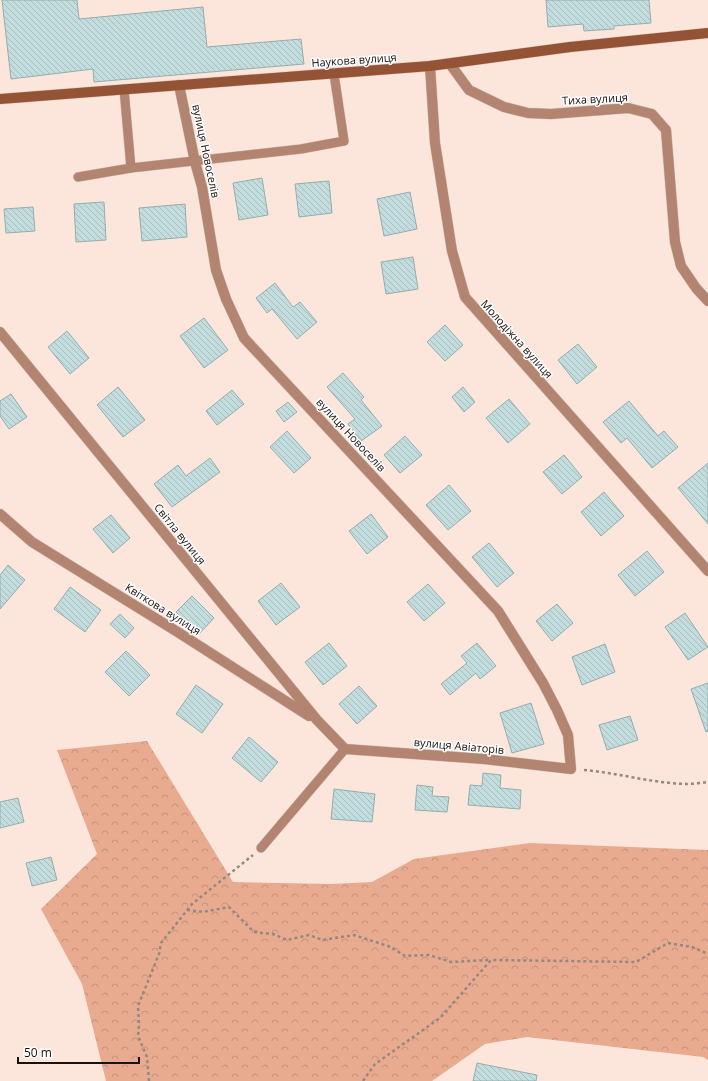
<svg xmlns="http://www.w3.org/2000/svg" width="708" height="1081" font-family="'Open Sans',sans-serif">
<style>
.forest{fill:url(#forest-crowns)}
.building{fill:url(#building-back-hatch);stroke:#94adae}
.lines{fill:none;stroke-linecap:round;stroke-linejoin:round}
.lane-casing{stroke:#d8c4bb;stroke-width:10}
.street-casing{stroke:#d8c4bb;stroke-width:11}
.secondary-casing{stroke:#d8c4bb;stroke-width:11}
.path{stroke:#968780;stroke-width:2.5;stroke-dasharray:3 3;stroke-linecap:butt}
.lane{stroke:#b38571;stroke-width:9}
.street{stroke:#b38571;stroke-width:10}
.secondary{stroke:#935334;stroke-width:10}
.labels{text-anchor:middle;stroke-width:3;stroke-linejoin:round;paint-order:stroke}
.street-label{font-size:11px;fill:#18110e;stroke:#fff}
</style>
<defs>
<pattern id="forest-crowns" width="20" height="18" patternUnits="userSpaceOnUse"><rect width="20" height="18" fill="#e8ab90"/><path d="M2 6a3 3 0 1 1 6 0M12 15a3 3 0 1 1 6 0" fill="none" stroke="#c6927b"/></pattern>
<pattern id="building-back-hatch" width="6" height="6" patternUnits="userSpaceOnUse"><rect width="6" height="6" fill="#c3dddf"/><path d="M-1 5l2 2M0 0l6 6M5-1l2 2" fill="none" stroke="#a7bdbe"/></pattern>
</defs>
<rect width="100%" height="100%" fill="#fce6dc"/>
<path class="forest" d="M147 741 233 882 331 884 372 882 414 859 530 843 708 850V1060L703 1057 527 1037 485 1044 432 1081H106L82 984 41 909 97 854 57 750Z"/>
<g class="building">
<path d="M2 0H77L79 19 203 7 207 47 301 39 304 64 94 82 93 69 11 79Z"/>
<path d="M546 0H649L651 23 614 26V29L584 31 583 24 548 27Z"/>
<path d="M262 178 268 215 239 220 233 183Z"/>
<path d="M329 181 332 213 299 217 295 184Z"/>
<path d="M410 192 417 229 384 236 377 199Z"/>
<path d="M104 202 106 240 76 242 74 204Z"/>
<path d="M185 204 187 237 142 241 139 208Z"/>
<path d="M33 207 35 231 6 233 4 209Z"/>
<path d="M413 257 418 289 386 294 381 262Z"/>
<path d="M275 283 293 307 300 302 317 322 297 339 272 309 267 313 256 298Z"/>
<path d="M204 318 228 350 204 368 180 336Z"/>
<path d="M445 325 463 345 445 361 427 342Z"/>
<path d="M67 331 89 358 70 374 48 347Z"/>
<path d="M578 344 597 367 577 384 558 360Z"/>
<path d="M343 373 364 397 361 400 382 426 361 441 348 424 355 419 327 387Z"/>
<path d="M118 387 145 420 123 437 97 405Z"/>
<path d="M463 387 475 402 464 412 452 397Z"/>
<path d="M232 390 244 404 217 425 206 411Z"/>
<path d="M11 394 27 417 9 429 0 416V401Z"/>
<path d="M509 399 530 424 508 443 486 418Z"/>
<path d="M629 401 658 436 664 431 678 447 652 468 627 438 621 443 603 422Z"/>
<path d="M288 402 297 412 284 422 276 411Z"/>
<path d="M287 431 311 458 294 473 270 447Z"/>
<path d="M405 436 422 455 400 473 384 455Z"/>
<path d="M564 455 582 477 562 494 543 472Z"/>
<path d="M210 458 220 472 172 507 154 484 178 465 186 476Z"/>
<path d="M708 463V524L678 488Z"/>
<path d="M449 485 471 511 448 530 426 505Z"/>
<path d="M604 492 624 516 601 536 581 512Z"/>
<path d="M371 514 388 537 367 554 349 531Z"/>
<path d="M111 515 130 538 113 553 93 529Z"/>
<path d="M489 543 514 573 497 587 472 557Z"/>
<path d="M647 551 664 572 635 596 618 575Z"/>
<path d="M8 565 25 580 0 609V575Z"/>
<path d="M281 583 300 607 276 625 258 601Z"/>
<path d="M428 584 445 603 424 621 407 602Z"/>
<path d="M70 587 101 610 85 632 54 609Z"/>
<path d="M192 596 214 618 198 635 176 612Z"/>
<path d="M557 604 573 623 552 641 536 621Z"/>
<path d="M685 613 708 647 688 660 665 627Z"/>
<path d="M120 614 134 628 125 638 110 624Z"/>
<path d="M329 643 347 666 323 685 305 662Z"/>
<path d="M477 643 496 666 480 679 476 673 450 695 441 684 467 663 461 656Z"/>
<path d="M605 644 615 672 582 685 572 657Z"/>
<path d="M126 651 150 675 129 696 105 672Z"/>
<path d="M708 683V731L706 732 691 689Z"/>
<path d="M196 685 223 704 202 733 176 714Z"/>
<path d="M359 686 377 706 357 724 339 704Z"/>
<path d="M531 703 544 744 512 753 500 713Z"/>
<path d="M630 716 638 740 607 750 599 725Z"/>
<path d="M249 737 278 762 261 782 232 758Z"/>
<path d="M483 773 501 775 500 788 521 790 520 809 468 805 470 785 482 786Z"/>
<path d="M417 785 433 787 432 796 449 797 447 812 415 810Z"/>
<path d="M334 789 375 794 372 822 331 819Z"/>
<path d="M18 798 24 822 0 828V802Z"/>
<path d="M51 857 57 880 32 886 26 863Z"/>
<path d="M477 1063 537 1075 536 1081H473Z"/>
</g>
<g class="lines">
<g class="lane-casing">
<g id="lane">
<path d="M124 89 131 168"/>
<path d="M78 177 131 168 301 149 344 141 334 74"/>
<path d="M261 848 345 749"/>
</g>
</g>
<g class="street-casing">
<g id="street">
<path d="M450 64 469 90 504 107 528 113 551 114 628 108 652 114 666 130 675 242 681 266 696 288 708 301"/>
<path d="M430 66 435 143 452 251 465 297 708 571"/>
<path d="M0 332 317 720 345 749 484 759 571 769 568 735 557 710 543 683 498 611 244 338 226 299 216 270 202 187 195 162 179 85"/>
<path d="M0 514 32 542 176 631 309 716"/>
</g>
</g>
<g class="secondary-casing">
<path id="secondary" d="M0 99 430 66 570 47 708 33"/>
</g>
<g class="path">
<path d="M584 770C618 773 652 783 686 784 693 784 701 783 708 782"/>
<path d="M187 910 203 912 229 907 254 932 273 934 287 940 309 935 323 940 354 935 391 947 405 956 429 955 451 962 490 960"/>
<path d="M149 1081 147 1057 138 1036 139 1026 138 1006 159 954 161 943 192 904 253 855"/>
<path d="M363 1081 375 1064 440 1018 491 960 636 962 668 943 692 947 708 954"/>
</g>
<use href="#lane" class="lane"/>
<use href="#street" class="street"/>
<use href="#secondary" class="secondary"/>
</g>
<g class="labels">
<g class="street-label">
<text transform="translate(354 60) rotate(-4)" y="4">Наукова вулиця</text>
<text transform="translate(595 99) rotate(-3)" y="4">Тиха вулиця</text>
<text transform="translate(206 151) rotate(78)" y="4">вулиця Новоселів</text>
<text transform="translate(517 339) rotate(48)" y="4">Молодіжна вулиця</text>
<text transform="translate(351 435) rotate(47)" y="4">вулиця Новоселів</text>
<text transform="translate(180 534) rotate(51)" y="4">Світла вулиця</text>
<text transform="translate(163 609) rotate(32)" y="4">Квіткова вулиця</text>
<text transform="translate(459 746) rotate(5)" y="4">вулиця Авіаторів</text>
</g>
</g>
<path d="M18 1057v6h121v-6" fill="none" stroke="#18110e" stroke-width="2"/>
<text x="24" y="1057" font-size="12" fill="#18110e" stroke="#ffffff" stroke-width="3" paint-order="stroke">50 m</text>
</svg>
